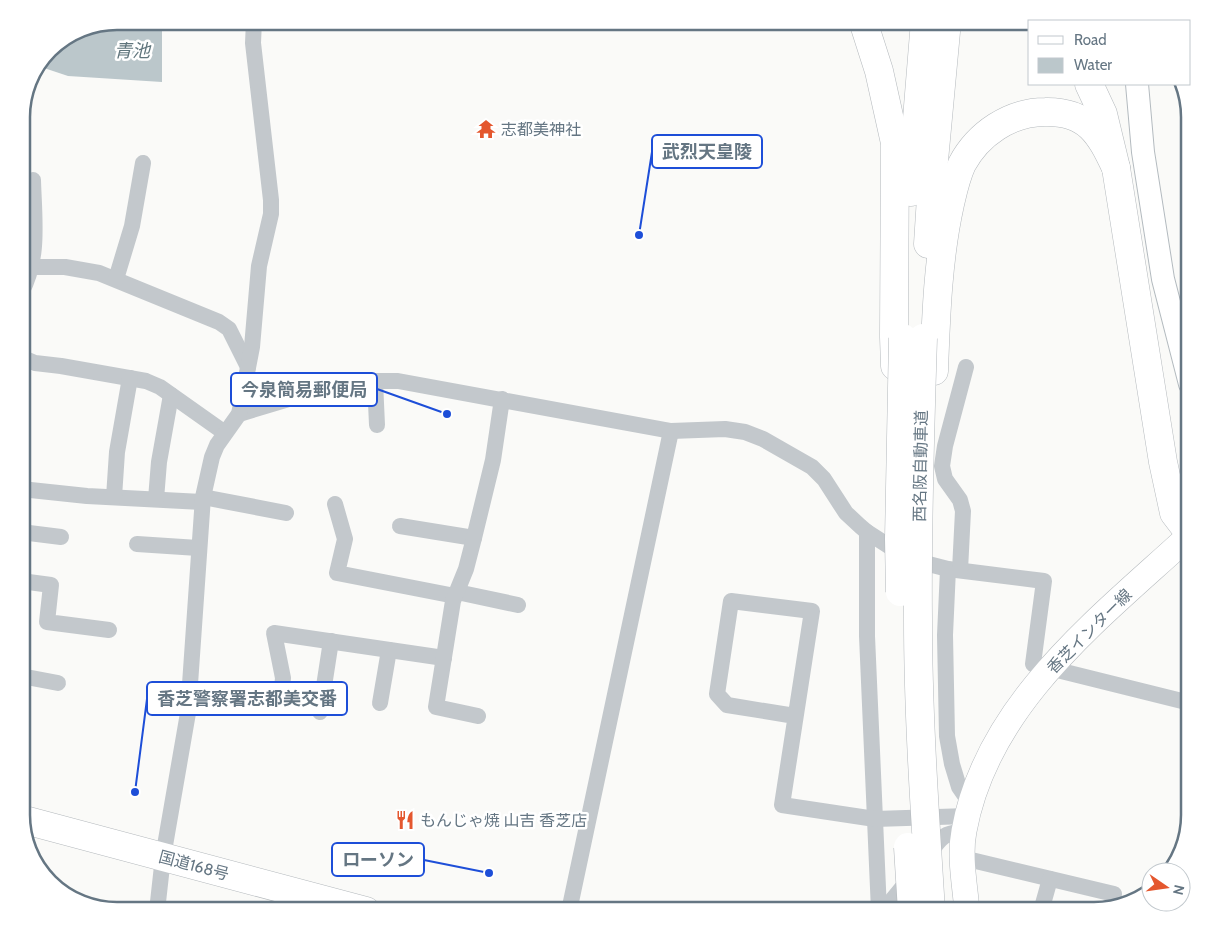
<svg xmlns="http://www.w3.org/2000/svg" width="1211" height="932" font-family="Cabin,'Noto Sans JP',sans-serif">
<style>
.water{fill:#bbc7cb}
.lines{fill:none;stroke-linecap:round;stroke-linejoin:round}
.secondary-casing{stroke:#b3babf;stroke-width:24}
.primary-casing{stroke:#b5babe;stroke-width:26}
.highway-casing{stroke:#b4b9bd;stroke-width:29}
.street{stroke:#c3c8cc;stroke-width:16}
.secondary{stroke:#fff;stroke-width:22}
.primary{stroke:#fff;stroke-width:25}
.highway{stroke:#fff;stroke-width:28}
.highway-bridge-casing{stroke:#b4b9bd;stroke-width:29;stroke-linecap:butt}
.highway-bridge{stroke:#fff;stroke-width:28}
.labels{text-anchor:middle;stroke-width:5;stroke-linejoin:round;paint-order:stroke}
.poi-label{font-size:16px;fill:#657683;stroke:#fff;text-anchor:start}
.street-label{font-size:16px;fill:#657683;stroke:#fff}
.water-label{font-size:18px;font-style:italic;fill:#60757c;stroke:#fff}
.rim{fill:none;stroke:#657683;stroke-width:2.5}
.leader{fill:none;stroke:#1d4ed8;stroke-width:2}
.callout-dot{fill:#1d4ed8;stroke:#fff;stroke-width:2}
.callout{fill:#fff;stroke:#1d4ed8;stroke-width:2}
.callout-label{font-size:18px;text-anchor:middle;font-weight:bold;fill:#657683}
</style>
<rect width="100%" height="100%" fill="#fafaf8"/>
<path class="water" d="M117 21H162V82L68 76 38 66 54 45Z"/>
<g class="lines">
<g class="secondary-casing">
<path id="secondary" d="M1137 84 1143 152 1163 279 1190 384"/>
</g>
<g class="primary-casing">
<path id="primary" d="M967 911C965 885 959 857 964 831 987 703 1100 618 1190 535"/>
</g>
<g class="highway-casing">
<g id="highway">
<path d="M863 21 879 71 895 143 894 337 895 366"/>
<path d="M1089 84 1103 114 1116 168 1163 462 1174 513 1190 534"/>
<path d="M911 192 925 21"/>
<path d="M928 244 932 182 947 21"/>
<path d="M934 371C936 315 938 258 950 204 953 191 956 177 962 164 978 134 1010 112 1045 112 1088 111 1100 134 1116 168"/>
<path d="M21 819 366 911"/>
</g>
</g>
<g class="street">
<path d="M32 267H65L99 273 219 322 229 329 248 367"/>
<path d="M116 279 132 226 143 163"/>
<path d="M21 293C40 259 34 217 33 180"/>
<path d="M21 357 35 363 61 366 146 381 160 387 225 433"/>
<path d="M375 381 377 425"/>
<path d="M239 414 332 386 364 381H398L671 431 725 429 745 432 763 439 812 467 824 479 846 513 860 526 867 532 909 559 948 569 1044 581 1033 664 1190 703"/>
<path d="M21 489 87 496 202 502"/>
<path d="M114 497 117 452 130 378"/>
<path d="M203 497 286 513"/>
<path d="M156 499 159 462 171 395"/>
<path d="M335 504 345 539 337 573 455 596"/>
<path d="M400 526 474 538"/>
<path d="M21 532 61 537"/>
<path d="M867 532V636L879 911"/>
<path d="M137 544 198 548"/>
<path d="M948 569 945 635 947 736 952 764 959 787 970 803"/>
<path d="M960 570 963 511 960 500 945 479 942 466 945 446 966 367"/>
<path d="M21 581 51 585 47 622 109 630"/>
<path d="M457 592 518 605"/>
<path d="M21 676 58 683"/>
<path d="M380 703 389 650"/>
<path d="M280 707 283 678 274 633 444 658"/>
<path d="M320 712 331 641"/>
<path d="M478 716 436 707 453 601 466 569 474 538 493 460 502 399"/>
<path d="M795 716 727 705 717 694 731 601 812 611 782 805 875 819 968 816"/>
<path d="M927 857C938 842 943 830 964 833"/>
<path d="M963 858 1114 894"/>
<path d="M157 911 163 857 188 713 203 497 212 457 217 445 239 414 252 347 259 266 271 214V200L253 43 254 21"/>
<path d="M569 911 671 431"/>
<path d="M883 911 910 878"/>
<path d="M1041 911 1050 879"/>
</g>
<use href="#secondary" class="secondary"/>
<use href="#primary" class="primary"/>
<use href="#highway" class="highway"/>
<g class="highway-bridge-casing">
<g id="highway-bridge">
<path d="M923 338C920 431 917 525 918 619 918 716 925 814 931 911"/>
<path d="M900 592 899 539 903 338"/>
<path d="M908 847 912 911"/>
</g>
</g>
<use href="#highway-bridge" class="highway-bridge"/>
</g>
<defs>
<g id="temple-bare" transform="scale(1.5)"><path d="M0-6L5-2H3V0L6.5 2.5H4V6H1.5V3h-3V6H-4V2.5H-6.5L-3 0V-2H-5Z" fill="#e4572e" stroke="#fff" stroke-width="2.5" paint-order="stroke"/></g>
<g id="restaurant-bare" transform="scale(1.5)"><path d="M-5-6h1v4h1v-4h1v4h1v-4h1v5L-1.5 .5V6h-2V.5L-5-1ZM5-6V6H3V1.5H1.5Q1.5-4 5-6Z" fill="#e4572e" stroke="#fff" stroke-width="2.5" paint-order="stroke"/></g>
</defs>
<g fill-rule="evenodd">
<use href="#temple-bare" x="486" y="129"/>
<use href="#restaurant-bare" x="405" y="820"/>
</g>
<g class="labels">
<g class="poi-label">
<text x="501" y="135">志都美神社</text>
<text x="420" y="826">もんじゃ焼 山吉 香芝店</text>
</g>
<g class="street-label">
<text transform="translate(920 466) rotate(-89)" y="6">西名阪自動車道</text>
<text transform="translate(1089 631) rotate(-45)" y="6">香芝インター線</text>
<text transform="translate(194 865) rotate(15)" y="6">国道168号</text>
</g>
<g class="water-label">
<text x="132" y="57">青池</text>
</g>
</g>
<path d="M0 0H1211V932H0ZM117 30H1094A87 87 0 0 1 1181 117V815A87 87 0 0 1 1094 902H117A87 87 0 0 1 30 815V117A87 87 0 0 1 117 30Z" fill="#fff" fill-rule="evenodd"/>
<path class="rim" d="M117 30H1094A87 87 0 0 1 1181 117V815A87 87 0 0 1 1094 902H117A87 87 0 0 1 30 815V117A87 87 0 0 1 117 30Z"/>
<path class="leader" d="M639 235L652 152M447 414L377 389M135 792L147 699M489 873L424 860"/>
<g class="callout-dot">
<circle cx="639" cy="235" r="5"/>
<circle cx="447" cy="414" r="5"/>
<circle cx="135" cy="792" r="5"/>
<circle cx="489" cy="873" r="5"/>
</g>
<g class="callout">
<rect x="652" y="135" width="110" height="33" rx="5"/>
<rect x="231" y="373" width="146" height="33" rx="5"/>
<rect x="147" y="682" width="200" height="33" rx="5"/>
<rect x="332" y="843" width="92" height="33" rx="5"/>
</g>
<g class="callout-label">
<text x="707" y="158">武烈天皇陵</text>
<text x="304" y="396">今泉簡易郵便局</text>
<text x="247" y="705">香芝警察署志都美交番</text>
<text x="378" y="866">ローソン</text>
</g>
<rect x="1028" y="20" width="162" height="65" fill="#ffffff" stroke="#c1c8cd"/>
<rect x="1038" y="36" width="25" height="8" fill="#ffffff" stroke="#c1c8cd"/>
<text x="1074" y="45" font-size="15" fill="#657683">Road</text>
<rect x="1038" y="58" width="25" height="15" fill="#bbc7cb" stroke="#c1c8cd"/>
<text x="1074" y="70" font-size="15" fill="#657683">Water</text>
<g transform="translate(1166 887) rotate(103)"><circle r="24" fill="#ffffff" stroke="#c1c8cd"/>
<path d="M0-4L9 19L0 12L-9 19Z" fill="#e4572e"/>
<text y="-8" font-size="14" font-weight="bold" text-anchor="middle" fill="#657683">N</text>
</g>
</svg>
